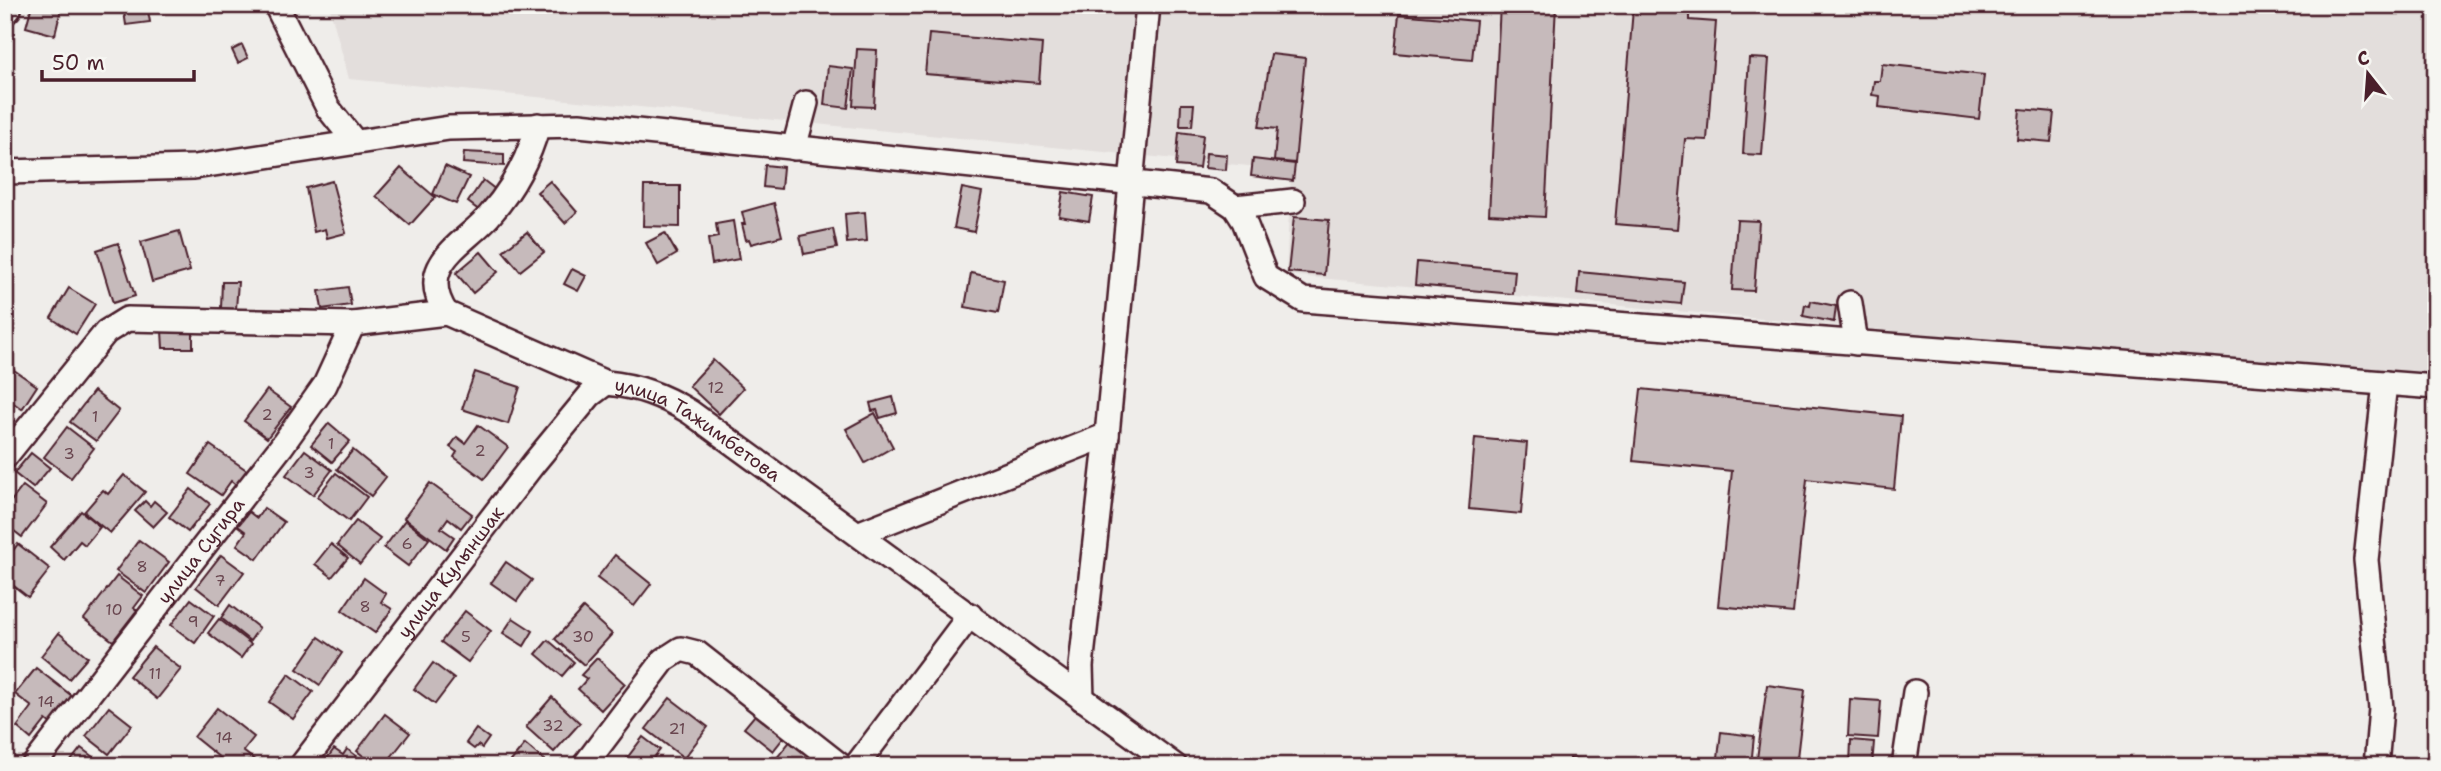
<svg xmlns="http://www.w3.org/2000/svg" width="2441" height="771" font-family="'Shantell Sans',sans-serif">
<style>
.built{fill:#e3dedc}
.building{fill:#c6babb;stroke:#4a1f2b;stroke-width:2}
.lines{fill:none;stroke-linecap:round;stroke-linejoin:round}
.street-casing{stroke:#4a1f2b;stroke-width:28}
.street{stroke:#f6f6f2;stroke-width:23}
.labels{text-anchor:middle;stroke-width:5;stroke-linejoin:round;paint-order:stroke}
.number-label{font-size:16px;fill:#69464f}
.street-label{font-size:19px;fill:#4a1f2b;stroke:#f6f6f2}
</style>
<rect width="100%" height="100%" fill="#efedea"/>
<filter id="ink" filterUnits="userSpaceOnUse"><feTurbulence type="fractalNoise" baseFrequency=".0143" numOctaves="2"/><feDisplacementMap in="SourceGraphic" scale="14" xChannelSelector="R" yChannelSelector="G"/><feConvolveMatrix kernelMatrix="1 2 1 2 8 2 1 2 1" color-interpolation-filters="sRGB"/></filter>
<g filter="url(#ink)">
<path class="built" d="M329 5H2436V381L1286 275 1291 170 349 79Z"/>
<g class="building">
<path d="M32 5H62L55 35 26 27Z"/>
<path d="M123 5H147L150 22 126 25Z"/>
<path d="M1297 5H1312V13L1297 12Z"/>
<path d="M1500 5H1556L1545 217 1489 214Z"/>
<path d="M1633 9 1689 14V20L1716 22 1707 140 1685 139 1677 229 1615 224Z"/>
<path d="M1399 14 1476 21 1472 60 1395 53Z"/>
<path d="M929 34 1042 44 1039 83 925 74Z"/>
<path d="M242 45 248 58 238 63 232 50Z"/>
<path d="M857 49 877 50 874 107 853 106Z"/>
<path d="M1271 54 1305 58 1295 163 1274 161 1277 129 1259 127Z"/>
<path d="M1749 58 1769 59 1762 155 1743 154Z"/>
<path d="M1882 64 1984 75 1979 119 1879 107 1880 96 1872 95 1874 81H1880Z"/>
<path d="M828 66 853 69 848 108 824 105Z"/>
<path d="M1181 104H1194L1192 126H1180Z"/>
<path d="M2020 109 2054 112 2051 142 2017 139Z"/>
<path d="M1179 132 1203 135 1199 168 1176 166Z"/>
<path d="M464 152 504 154V166L463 163Z"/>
<path d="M1206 153 1227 155 1226 170 1205 168Z"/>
<path d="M1253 159 1295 164 1293 181 1251 176Z"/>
<path d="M765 165 783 167 781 189 763 187Z"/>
<path d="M445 166 469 177 456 204 433 194Z"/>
<path d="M401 168 435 197 410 225 376 196Z"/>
<path d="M483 180 496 190 480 211 468 202Z"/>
<path d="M332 181 346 233 327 238 325 229 314 232 306 188Z"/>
<path d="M550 181 577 212 565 223 537 192Z"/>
<path d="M644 186H680V227L643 226Z"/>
<path d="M962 188 982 192 974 232 954 228Z"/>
<path d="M1063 192 1093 197 1089 221 1059 216Z"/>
<path d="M774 203 782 236 751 244 749 239 746 240 742 224H745L742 212Z"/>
<path d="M865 212 867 241 847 243 845 214Z"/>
<path d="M1294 217 1329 220 1324 275 1288 272Z"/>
<path d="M1737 220 1759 221 1754 291 1732 290Z"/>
<path d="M733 221 739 259 712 264 708 239 718 237 716 224Z"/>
<path d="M833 229 837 248 804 254 800 236Z"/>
<path d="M179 231 190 271 152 282 141 242Z"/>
<path d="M527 232 544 252 520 271 503 251Z"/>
<path d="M665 233 677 254 658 265 646 243Z"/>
<path d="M118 243 135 296 113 303 97 250Z"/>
<path d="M481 252 498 272 473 293 456 273Z"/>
<path d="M1417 262 1515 271 1513 294 1415 285Z"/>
<path d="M572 269 586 276 578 291 564 284Z"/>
<path d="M1579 272 1684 282 1681 304 1577 294Z"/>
<path d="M971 273 1004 280 998 313 965 307Z"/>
<path d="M222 282H238L236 309 221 308Z"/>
<path d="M348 287 351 305 322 309 319 291Z"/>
<path d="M69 288 95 304 76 334 51 318Z"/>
<path d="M1811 301 1836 306 1834 322 1803 316 1805 305 1810 306Z"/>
<path d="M193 330V348H163L162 331Z"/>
<path d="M713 360 743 388 719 414 689 386Z"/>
<path d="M14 370 37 386 22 409 5 397V383Z"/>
<path d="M475 372 520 387 508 424 462 409Z"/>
<path d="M1641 389 1901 416 1894 489 1807 479 1793 613 1718 606 1732 471 1633 461Z"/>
<path d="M267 390 291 407 267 438 244 421Z"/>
<path d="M94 391 119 411 96 441 70 422Z"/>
<path d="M893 397 897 413 880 418 877 410 872 411 870 403Z"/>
<path d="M5 413 15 419 5 432Z"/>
<path d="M875 413 893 447 865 463 846 429Z"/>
<path d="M329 423 350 441 332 462 311 445Z"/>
<path d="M478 425 508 447 484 479 454 457 457 452 450 447 457 437 465 443Z"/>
<path d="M67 427 94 448 71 478 44 457Z"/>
<path d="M1475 438 1527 443 1521 514 1469 509Z"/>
<path d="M210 445 248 471 237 486 231 481 221 495 190 474Z"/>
<path d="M305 450 332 470 313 495 286 475Z"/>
<path d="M353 450 386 477 371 496 337 469Z"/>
<path d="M31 453 50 468 33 488 14 473Z"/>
<path d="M336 473 367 497 349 521 317 497Z"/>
<path d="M124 475 145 492 110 533 84 512 103 490 108 494Z"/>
<path d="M430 483 472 514 461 528 448 518 441 528 454 537 446 549 404 518Z"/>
<path d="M23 486 47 504 22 537 5 524V509Z"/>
<path d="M191 489 210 504 188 532 169 517Z"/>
<path d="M145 501 150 506 154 501 167 512 153 527 135 511Z"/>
<path d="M264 508 284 522 257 559 237 545 246 532 238 526 249 512 257 518Z"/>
<path d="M81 511 100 527 85 545 80 541 64 560 50 547Z"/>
<path d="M405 520 429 539 408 566 384 548Z"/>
<path d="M356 521 380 539 360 564 337 545Z"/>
<path d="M139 540 169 562 146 593 116 571Z"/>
<path d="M18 544 50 569 28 597 5 579V561Z"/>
<path d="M331 544 348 558 332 577 315 564Z"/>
<path d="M221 555 244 572 219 605 196 587Z"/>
<path d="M615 555 651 584 634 606 597 578Z"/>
<path d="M506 562 532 580 517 601 491 583Z"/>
<path d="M117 576 143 596 134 608 137 610 113 641 84 619Z"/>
<path d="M364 578 386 594 381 602 392 609 375 633 342 610Z"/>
<path d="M191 599 214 616 195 643 171 625Z"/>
<path d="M230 605 259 628 250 641 221 618Z"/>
<path d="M583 608 612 634 584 665 555 639Z"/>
<path d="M465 611 491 631 468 662 441 642Z"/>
<path d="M513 618 533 631 524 646 503 633Z"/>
<path d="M219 619 251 644 241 658 208 633Z"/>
<path d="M59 633 88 657 69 679 41 656Z"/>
<path d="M319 637 342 653 320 685 297 669Z"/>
<path d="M548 640 574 662 562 676 536 654Z"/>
<path d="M153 647 181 669 157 699 129 676Z"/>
<path d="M597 658 625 684 601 710 578 689 587 679 581 675Z"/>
<path d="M433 663 454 679 435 704 414 689Z"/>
<path d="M36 668 72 696 51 724 46 720 31 739 17 727 32 707 15 694Z"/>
<path d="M289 674 313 692 293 719 269 702Z"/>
<path d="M1767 685 1805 690 1796 766H1756Z"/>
<path d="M552 697 580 723 554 752 526 727Z"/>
<path d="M670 698 708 727 684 758 646 729Z"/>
<path d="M1850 699 1881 701 1878 738 1848 736Z"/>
<path d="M109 707 132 725 109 754 86 736Z"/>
<path d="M217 708 254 737 243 751 256 761 252 766H230L194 737Z"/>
<path d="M759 710 788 732 773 751 744 728Z"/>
<path d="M385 714 410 733 384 766H376L357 751Z"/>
<path d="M476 729 489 738 482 748 478 745 474 749 466 743Z"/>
<path d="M1721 732 1754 736 1751 766H1717Z"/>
<path d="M643 737 660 750 647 766H621Z"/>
<path d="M792 739 826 766 772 764Z"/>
<path d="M1851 740 1874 742 1872 766H1850Z"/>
<path d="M525 744 551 766H507Z"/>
<path d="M81 748 101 763 99 766H67Z"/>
<path d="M334 749 343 755 347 749 370 766H334L326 760Z"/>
<path d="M1570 758 1602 760V766H1570Z"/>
</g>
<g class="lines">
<g class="street-casing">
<g id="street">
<path d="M276 5 328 108 355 142"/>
<path d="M5 13 9 9"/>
<path d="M794 148 806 103"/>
<path d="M5 172 194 167 449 128 579 125 1211 191 1235 207 1244 221 1266 277 1303 300 2436 387"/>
<path d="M1235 207 1293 201"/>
<path d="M1850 303 1856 343"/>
<path d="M446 313C415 265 462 246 489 216 512 190 529 158 538 125"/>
<path id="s1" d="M5 457 106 332 127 319 353 324 446 313 606 383C638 386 662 395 690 412L1175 766"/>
<path d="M860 533 1107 435"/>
<path d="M1082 699 1081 666 1107 435 1148 5"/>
<path id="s2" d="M33 766 281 447 325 385 353 324"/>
<path id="s3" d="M301 766 534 463 590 395 606 383"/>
<path d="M584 766 664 660 681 649 697 653 841 766"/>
<path d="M856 766 970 615"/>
<path d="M1904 766 1915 692"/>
<path d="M2376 766 2381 708 2366 560 2385 383"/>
</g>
</g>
<use href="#street" class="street"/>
</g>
</g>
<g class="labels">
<g class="number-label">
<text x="716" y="393">12</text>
<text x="267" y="420">2</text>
<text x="95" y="422">1</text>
<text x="331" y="449">1</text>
<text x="480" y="456">2</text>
<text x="69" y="459">3</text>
<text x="309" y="478">3</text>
<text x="407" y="549">6</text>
<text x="142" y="572">8</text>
<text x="220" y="586">7</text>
<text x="365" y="612">8</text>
<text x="114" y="615">10</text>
<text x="193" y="627">9</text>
<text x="466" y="642">5</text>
<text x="583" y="642">30</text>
<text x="155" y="679">11</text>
<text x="46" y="707">14</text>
<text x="553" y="731">32</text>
<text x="677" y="734">21</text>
<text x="224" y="743">14</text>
</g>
<g class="street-label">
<text dy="7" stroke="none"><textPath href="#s1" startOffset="784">улица Тажимбетова</textPath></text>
<text dy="7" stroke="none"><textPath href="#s2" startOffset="273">улица Сугира</textPath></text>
<text dy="7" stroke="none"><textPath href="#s3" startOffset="245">улица Кулыншак</textPath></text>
</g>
</g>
<rect width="2441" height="771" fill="none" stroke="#f6f6f2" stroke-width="28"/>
<rect x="14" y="14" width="2413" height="743" fill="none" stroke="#4a1f2b" stroke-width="2.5" filter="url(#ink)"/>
<g transform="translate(2368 74) rotate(343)" stroke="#f6f6f2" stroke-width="5" paint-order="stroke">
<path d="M0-5L12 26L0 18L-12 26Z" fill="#4a1f2b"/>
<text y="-10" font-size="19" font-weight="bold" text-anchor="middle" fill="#4a1f2b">С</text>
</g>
<path d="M42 70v10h152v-10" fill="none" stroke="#4a1f2b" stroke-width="3.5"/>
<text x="52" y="70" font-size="21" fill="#4a1f2b" stroke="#f6f6f2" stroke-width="5" paint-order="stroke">50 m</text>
</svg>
